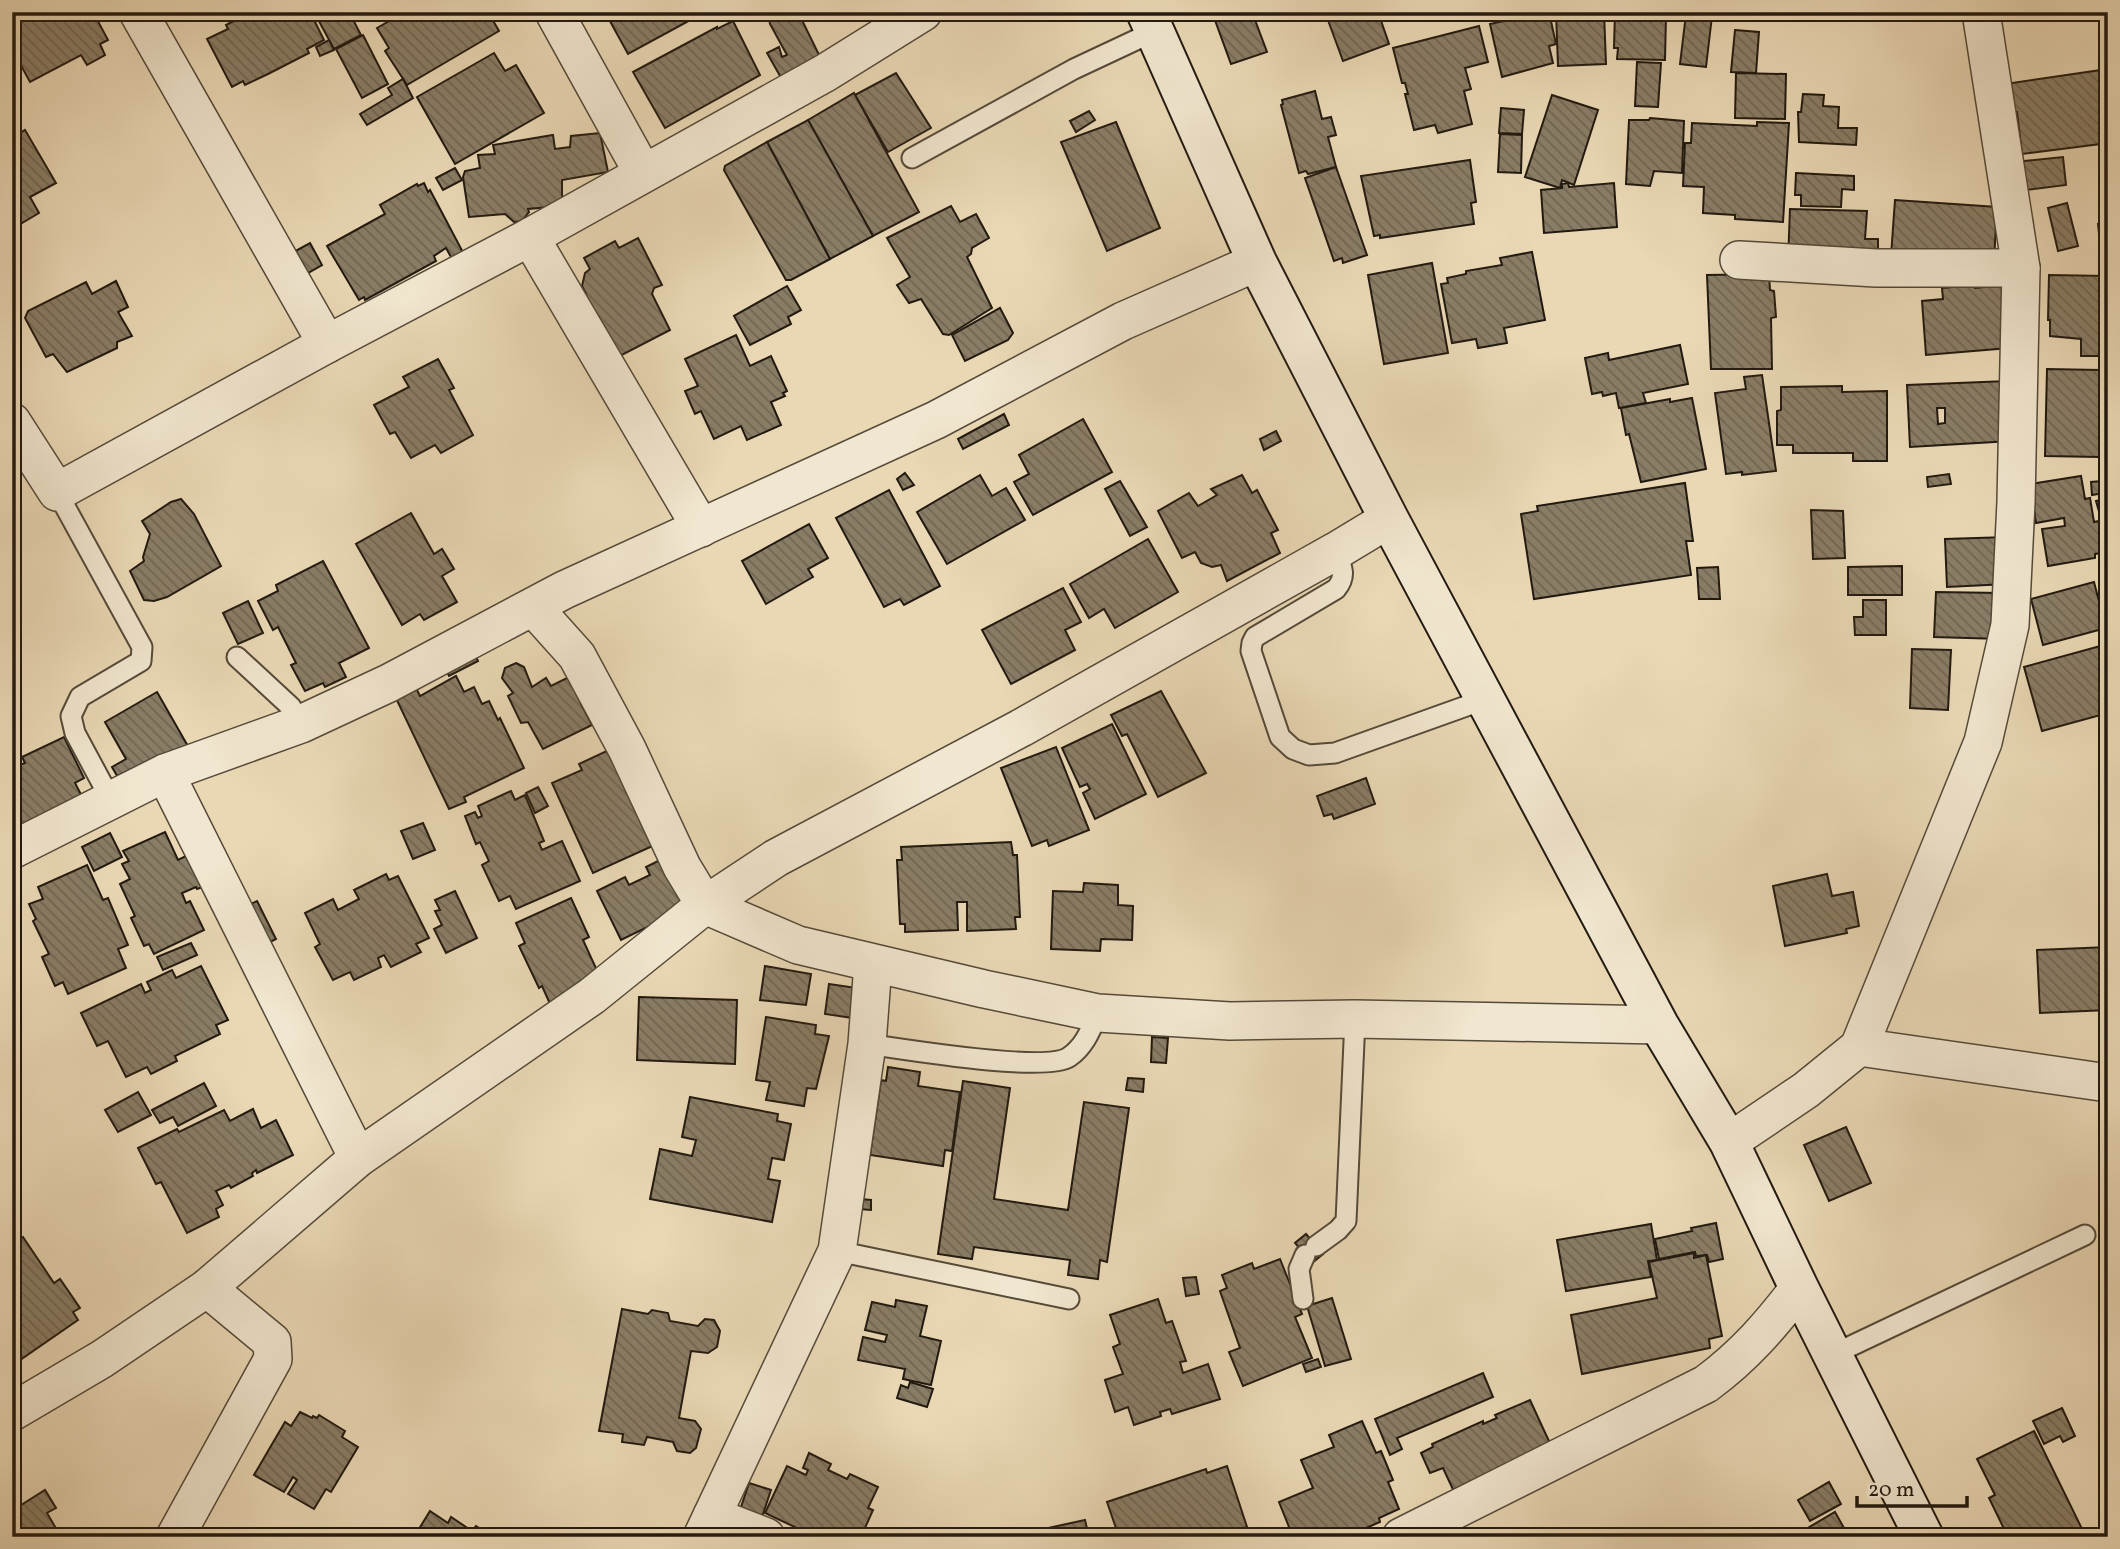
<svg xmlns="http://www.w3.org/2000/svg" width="2120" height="1549" font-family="Vollkorn,serif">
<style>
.building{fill:url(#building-back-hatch);stroke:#221a10;stroke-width:2;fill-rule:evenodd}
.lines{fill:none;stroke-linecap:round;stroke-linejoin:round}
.lane-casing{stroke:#544a39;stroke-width:23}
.street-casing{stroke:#544a39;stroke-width:40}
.secondary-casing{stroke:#221a10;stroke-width:42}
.lane{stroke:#f1e6cf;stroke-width:19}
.street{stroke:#f1e6cf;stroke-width:37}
.secondary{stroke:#f1e6cf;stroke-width:38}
</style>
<defs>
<pattern id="building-back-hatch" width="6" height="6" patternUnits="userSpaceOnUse" patternTransform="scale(1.75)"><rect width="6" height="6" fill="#8a7d66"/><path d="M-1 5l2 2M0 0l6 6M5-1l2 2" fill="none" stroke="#706653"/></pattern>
</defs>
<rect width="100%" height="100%" fill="#ead8b5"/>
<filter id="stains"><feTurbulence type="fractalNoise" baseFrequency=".00286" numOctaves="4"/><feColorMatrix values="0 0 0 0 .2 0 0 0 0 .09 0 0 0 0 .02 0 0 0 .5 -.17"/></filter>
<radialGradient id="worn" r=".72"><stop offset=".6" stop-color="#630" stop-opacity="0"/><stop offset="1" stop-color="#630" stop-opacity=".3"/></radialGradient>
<g class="building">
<path d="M26 12H93L108 40 100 44 105 55 87 65 81 55 30 82 12 49V20Z"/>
<path d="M251 12H310L324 40 307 49 309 53 268 74 245 85 243 81 232 87 207 39 228 29 226 25Z"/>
<path d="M314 12H349L361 35 334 49Z"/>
<path d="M405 12 410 16 416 12H488L499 31 407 85 385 51 389 48 377 28Z"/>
<path d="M605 12H705L628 54Z"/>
<path d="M785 12 786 15 798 12 823 63 784 83 767 53 779 47 782 57 787 55 770 24 768 13Z"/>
<path d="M1212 12H1252L1267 52 1231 64Z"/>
<path d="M1325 12H1378L1389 44 1343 61Z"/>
<path d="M1392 12H1448V13L1427 20 1426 17 1418 19 1416 14 1395 21Z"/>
<path d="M1531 12H1549L1556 44 1549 46 1553 63 1502 77 1490 24 1532 15Z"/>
<path d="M1556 12H1604L1606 64 1558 66Z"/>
<path d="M1615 12H1659V16H1666L1665 60 1617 59 1618 48H1614Z"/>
<path d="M1686 14 1712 16 1706 67 1680 64Z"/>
<path d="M733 21 760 75 665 128 633 72 717 27V29Z"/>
<path d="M1479 26 1488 62 1465 68 1471 89 1464 91 1472 124 1438 133 1435 125 1414 130 1405 94H1408L1405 83H1402L1393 48Z"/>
<path d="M1735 30 1759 32 1756 73 1731 72Z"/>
<path d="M363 35 388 84 362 98 336 49Z"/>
<path d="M329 40 334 50 320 56 316 47Z"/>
<path d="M494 53 505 71 516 65 544 113 455 164 417 97Z"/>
<path d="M1637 62 1661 63 1658 107 1635 106Z"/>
<path d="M2108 69V143L2022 154 2017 112 2008 114 2005 84Z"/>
<path d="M896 73 931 128 888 152 855 95Z"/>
<path d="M1736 73 1786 74 1785 119 1735 118Z"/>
<path d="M403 79 413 98 367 125 360 114 392 95 388 88Z"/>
<path d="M1315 91 1322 119 1331 117 1336 135 1328 137 1336 167 1308 174 1306 171 1299 173 1281 105 1283 104 1282 100Z"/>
<path d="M854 93 919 212 873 236 808 120Z"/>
<path d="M1803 94 1824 95 1823 106 1839 107 1838 128H1857L1856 145 1799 142 1798 112H1801Z"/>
<path d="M1552 95 1598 110 1574 185 1562 180 1560 188 1525 177Z"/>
<path d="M1501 108 1524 110 1522 134 1499 133Z"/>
<path d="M1089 111 1095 120 1076 132 1070 121Z"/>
<path d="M1650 118 1684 121 1682 173 1654 171 1650 186 1626 184 1629 120H1649Z"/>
<path d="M808 120 873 236 830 259 767 142Z"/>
<path d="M1116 122 1160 228 1107 251 1061 142Z"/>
<path d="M1757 122 1789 123 1783 222 1735 219V215L1703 213 1704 187 1683 186 1685 143H1691L1692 123 1757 126Z"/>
<path d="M25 130 56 183 30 197 39 213 12 229V138Z"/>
<path d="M600 133 608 172 562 180V206L528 209 529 212 522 221 514 222 505 214 469 217 463 177 465 171 480 168 478 155 495 154 493 145 553 135 555 149 570 147 571 136Z"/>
<path d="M1500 134 1522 135 1521 173 1498 172Z"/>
<path d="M767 142 830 259 791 280H786L724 170 725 166Z"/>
<path d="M2063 157 2066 185 2019 191 2015 162Z"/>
<path d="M1470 160 1476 202 1471 203 1474 224 1380 238V235L1374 236 1361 176Z"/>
<path d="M1336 167 1367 255 1343 263 1342 258 1334 261 1305 178Z"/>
<path d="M455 168 462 180 443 190 436 178Z"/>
<path d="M1796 173 1854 176V190L1842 189 1841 207 1801 206V195H1795Z"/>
<path d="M424 183 428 192 430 190 467 260 456 266 446 248 434 256 436 261 365 300 364 297 359 300 327 246 385 214 380 205 417 184 418 186Z"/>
<path d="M1568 183 1569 187 1614 183 1617 227 1544 233 1541 190 1562 188V184Z"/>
<path d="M1895 200 1997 207 1994 260 1891 256Z"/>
<path d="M2067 203 2078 246 2058 251 2048 208Z"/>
<path d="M951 206 960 222 976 214 989 238 972 248 971 254 967 257 992 308 949 335 943 334 921 299 909 303 897 285 910 277 887 238Z"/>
<path d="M1790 209 1867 211 1865 239H1878V259L1788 261Z"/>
<path d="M2108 223V263H2102L2098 224Z"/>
<path d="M638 238 662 285 654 288 652 294 670 330 616 358 580 298 586 294 582 286 585 273 590 269 584 258 615 241 619 248Z"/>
<path d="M310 243 322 265 303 276 290 254Z"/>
<path d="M1532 252 1545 320 1504 328 1507 343 1478 348 1476 339 1452 343 1441 284 1448 283 1447 278 1466 274V271L1502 265 1500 258Z"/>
<path d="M1432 263 1448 353 1384 364 1368 275Z"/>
<path d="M1769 274 1770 290 1774 291 1776 317 1771 318 1772 369H1711L1707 275Z"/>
<path d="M2049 275 2108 276V356H2081V339L2050 336V320H2048Z"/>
<path d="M116 281 128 307 118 312 132 336 117 342V348L67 372 53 354 46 357 25 318 28 311 86 282 92 294Z"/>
<path d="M1974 285 1975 288 2006 285 2009 348 1926 355 1922 301 1943 299 1942 288Z"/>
<path d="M787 286 801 310 788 317 791 324 750 345 734 316Z"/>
<path d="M1000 308 1013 333 1008 340 965 361 952 335Z"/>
<path d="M736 335 750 366 771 356 787 391 783 393 785 396 771 402 781 425 747 440 741 426 714 439 701 411 695 414 685 391 698 386 685 359Z"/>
<path d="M1680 345 1688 384 1643 393 1646 403 1619 408 1616 393 1603 396 1602 392 1592 394 1585 358 1608 353 1609 360Z"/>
<path d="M438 359 454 388 449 390 473 435 441 453 435 445 411 458 395 432 390 434 374 405 409 387 403 377Z"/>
<path d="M2047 369 2100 370 2099 439 2108 440V463H2099V457L2045 456Z"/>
<path d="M1762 375 1776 471 1742 475V472L1726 474 1715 393 1746 389 1744 377Z"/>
<path d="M2008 381 2011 441 1910 447 1907 385ZM1937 408H1945V423L1938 424Z"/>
<path d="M1842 386V392L1887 391V461H1853V453H1793V445H1777V411L1781 410V387Z"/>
<path d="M1692 398 1706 469 1641 482 1629 434 1626 435 1621 408 1670 399V402Z"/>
<path d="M1004 414 1009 425 963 449 958 439Z"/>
<path d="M1083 419 1112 472 1033 515 1014 482 1029 474 1019 455Z"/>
<path d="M1276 431 1281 441 1264 450 1260 439Z"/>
<path d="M905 473 914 485 903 490 897 479Z"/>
<path d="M1949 474 1951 484 1928 487 1927 477Z"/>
<path d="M980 475 992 496 1006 488 1025 520 947 564 917 512Z"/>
<path d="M1242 475 1252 493 1257 490 1278 530 1271 533 1280 553 1227 581 1221 565 1212 567 1201 563 1195 552 1182 558 1158 511 1189 493 1198 506 1217 495 1211 489Z"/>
<path d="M2081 476 2085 499 2090 498 2094 522 2099 521 2103 553 2095 554V558L2048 566 2042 529 2065 526 2064 518 2036 523 2030 484Z"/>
<path d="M1120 481 1147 527 1130 536 1105 489Z"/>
<path d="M2102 481 2104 493 2092 495 2091 482Z"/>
<path d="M1685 483 1693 541H1686L1691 575 1534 599 1521 514 1538 511 1537 506Z"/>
<path d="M889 490 940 586 904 605 900 599 884 607 836 518Z"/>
<path d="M2108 498V513L2100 515 2096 501Z"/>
<path d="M181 499 194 514 221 566 167 597 154 601 144 600 130 571 144 561 143 557 150 534 142 521 171 502Z"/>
<path d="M1811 510 1843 511 1845 558 1813 559Z"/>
<path d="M411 513 434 554 442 549 454 569 442 576 457 602 424 620 420 614 402 625 356 544Z"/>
<path d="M809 524 828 558 808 569 813 577 766 604 742 561Z"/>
<path d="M2008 537 2007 584 1947 587 1945 539Z"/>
<path d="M1148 539 1178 592 1115 628 1104 609 1089 618 1070 584Z"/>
<path d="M323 561 369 648 339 663 346 677 325 687 323 683 305 691 291 665 296 663 278 627 273 630 258 601 278 591 276 585Z"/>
<path d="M1902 566V595H1848V567Z"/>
<path d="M1718 567 1720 599H1699L1697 568Z"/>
<path d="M2094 582 2106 628 2043 645 2031 599Z"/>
<path d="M1063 588 1081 622 1065 630 1075 650 1011 684 982 630Z"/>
<path d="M1936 592 2002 593 2001 639 1934 637Z"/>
<path d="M1863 600H1886V635H1855L1854 617H1863Z"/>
<path d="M248 601 263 633 238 644 223 613Z"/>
<path d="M2104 645 2108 658V713L2042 731 2024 667Z"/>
<path d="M472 649 478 661 449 676 443 663Z"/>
<path d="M1912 649 1951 650 1948 710 1910 708Z"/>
<path d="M516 663 524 667 532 687 546 678 551 686 571 676 586 703 581 704 592 725 543 749 528 722 521 723 508 696 513 693 502 678 505 668Z"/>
<path d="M456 676 464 692 474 687 482 704 489 701 498 720 500 718 524 768 464 797 466 802 449 809 393 692 413 682 420 696Z"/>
<path d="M1161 691 1206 773 1158 797 1127 734 1122 736 1111 715Z"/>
<path d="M157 692 189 748 126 791 112 767 126 759 105 722Z"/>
<path d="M1112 724 1146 794 1095 819 1083 793 1090 789 1087 784 1080 787 1062 748Z"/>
<path d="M64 737 84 778 75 783 88 808 12 846V768L25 763 22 757Z"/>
<path d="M1056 747 1089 830 1049 846 1047 840 1032 846 1001 768Z"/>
<path d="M613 748 657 844 593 873 552 783 582 770 579 764Z"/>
<path d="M1366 778 1375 804 1334 819 1332 814 1324 816 1317 796Z"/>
<path d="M538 787 548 806 535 813 526 793Z"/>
<path d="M511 791 515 800 525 795 544 841 539 843 542 850 562 841 580 881 516 909 510 896 499 901 482 865 489 861 480 842 476 844 465 816 475 812 478 818 482 816 478 806Z"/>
<path d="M423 823 435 850 413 859 401 831Z"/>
<path d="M165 832 178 860 188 855 203 887 197 889 196 887 182 893 186 903 190 901 204 930 154 954 149 944 144 946 131 918 135 916 120 884 130 879 122 864 129 861 123 851Z"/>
<path d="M110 833 122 857 94 871 82 847Z"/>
<path d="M1011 842 1013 855H1017L1020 917H1015L1016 929 967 931V902H957L958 930 905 932V924H900L897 860H902L901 847Z"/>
<path d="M662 859 685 905 662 920 621 940 597 891 625 877 629 885 650 875 646 867Z"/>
<path d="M87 865 103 900 108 898 128 945 118 949 126 968 68 994 63 982 55 986 42 957 49 954 33 921 36 919 29 904 43 899 38 887Z"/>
<path d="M386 874 389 880 398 876 429 938 416 944 421 952 391 967 384 955 378 958 381 967 354 980 350 972 333 980 315 947 320 944 305 913 333 899 338 910 359 899 354 890Z"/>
<path d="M1827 874 1832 896 1853 892 1859 926 1846 929 1847 933 1785 946 1773 886Z"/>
<path d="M1084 883 1118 885V905L1133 906 1132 940 1101 939 1100 951 1051 949 1053 891 1083 892Z"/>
<path d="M455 891 477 938 446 953 434 929 442 925 435 911 440 910 435 900Z"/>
<path d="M571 898 589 937 583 940 600 977 551 1006 542 986 539 988 519 946 525 943 516 923Z"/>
<path d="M257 901 276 939 266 944 247 906Z"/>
<path d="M191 943 197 955 163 970 157 957Z"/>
<path d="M2108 947V1010L2040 1013 2037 950Z"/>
<path d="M201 966 228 1020 216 1025 220 1034 175 1056 177 1061 151 1074 147 1067 126 1077 108 1041 97 1046 81 1013 141 984 145 993 151 990 147 982 172 970 176 978Z"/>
<path d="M765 966 811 974 806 1005 760 1000Z"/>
<path d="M829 984 857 988 853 1018 825 1014Z"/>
<path d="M639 997 737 1000 735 1064 637 1060Z"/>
<path d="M766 1017 816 1025 815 1034 829 1036 816 1089 807 1088 804 1106 766 1100 770 1082 756 1080Z"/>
<path d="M1152 1037 1168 1038 1166 1063 1151 1062Z"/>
<path d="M888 1067 920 1072 918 1086 960 1092 952 1151 945 1150 943 1166 870 1155 881 1080 886 1081Z"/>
<path d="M1128 1078 1144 1079 1143 1092 1126 1090Z"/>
<path d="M963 1081 1010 1088 994 1199 1068 1210 1084 1102 1129 1108 1107 1262 1100 1260 1098 1279 1068 1275 1070 1260 974 1247 972 1259 938 1254Z"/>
<path d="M204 1083 216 1106 178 1126 173 1117 160 1123 152 1110Z"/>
<path d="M138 1092 151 1115 118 1132 105 1110Z"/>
<path d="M690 1097 778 1114 777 1121 791 1124 784 1160 772 1158 768 1179 780 1181 772 1222 650 1199 660 1149 692 1156 696 1140 682 1137Z"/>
<path d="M253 1109 261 1128 276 1120 293 1155 257 1173 256 1170 252 1173 253 1176 231 1188 229 1185 216 1191 223 1205 216 1209 219 1217 187 1233 161 1182 156 1184 138 1148 177 1129 179 1132 224 1110 230 1121Z"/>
<path d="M1846 1127 1871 1183 1829 1201 1804 1145Z"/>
<path d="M860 1199 871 1200V1210L859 1209Z"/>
<path d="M12 1205 19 1215 12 1219Z"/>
<path d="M1716 1223 1723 1259 1709 1262 1707 1255 1696 1256 1695 1252 1659 1259 1655 1239 1692 1231 1691 1228Z"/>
<path d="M1651 1224 1657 1260 1648 1261 1651 1277 1566 1291 1557 1240Z"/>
<path d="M1306 1234 1323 1254 1312 1263 1295 1243Z"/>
<path d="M23 1237 54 1283 60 1279 80 1308 73 1312 78 1320 20 1360 12 1349V1244Z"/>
<path d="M1694 1253V1258L1706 1255 1722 1336 1709 1339 1710 1348 1582 1374 1571 1315 1657 1298 1649 1262Z"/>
<path d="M1280 1259 1302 1314 1295 1317 1312 1358 1243 1386 1229 1352 1240 1348 1220 1291 1227 1288 1222 1275 1252 1263 1254 1269Z"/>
<path d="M1196 1277 1199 1294 1186 1296 1183 1278Z"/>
<path d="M1332 1298 1351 1359 1325 1366 1307 1306Z"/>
<path d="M1158 1299 1166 1323 1172 1321 1186 1361 1180 1362 1183 1373 1208 1364 1220 1399 1172 1414 1170 1409 1160 1412 1161 1416 1134 1425 1128 1407 1115 1412 1105 1380 1123 1374 1113 1347 1120 1344 1110 1315Z"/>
<path d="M896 1300 927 1306 920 1336 941 1341 931 1385 903 1379 905 1369 858 1360 863 1337 885 1342 887 1335 865 1330 872 1302 895 1307Z"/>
<path d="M622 1309 648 1314 652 1310 668 1313 670 1321 698 1326 705 1319 714 1320 720 1331 717 1347 708 1353 691 1351 679 1418 695 1421 701 1429 696 1448 690 1453 677 1451 673 1442 647 1437 644 1445 622 1442 623 1434 599 1431Z"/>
<path d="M1318 1359 1321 1367 1306 1372 1303 1364Z"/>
<path d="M1483 1373 1493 1397 1397 1438 1402 1449 1390 1455 1375 1419Z"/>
<path d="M910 1382 933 1389 927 1407 897 1398 901 1385 908 1388Z"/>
<path d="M1530 1400 1554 1452 1456 1496 1443 1468 1430 1473 1421 1453 1433 1447 1432 1444 1483 1421V1424L1497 1418 1495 1415Z"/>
<path d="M2062 1408 2075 1436 2063 1442 2060 1436 2044 1444 2033 1421Z"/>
<path d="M300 1412 312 1418 313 1416 317 1418 319 1415 345 1431 342 1437 358 1447 331 1492 326 1489 314 1509 288 1494 297 1480 293 1477 284 1492 254 1475 285 1422 291 1426Z"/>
<path d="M1362 1421 1376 1453 1381 1451 1393 1480 1388 1482 1399 1509 1379 1518 1380 1522 1345 1537H1333L1329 1529 1310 1537H1293L1279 1502 1313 1488 1301 1460 1334 1447 1329 1435Z"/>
<path d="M2034 1431 2086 1537H2008L1989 1498 1995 1495 1977 1459Z"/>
<path d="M809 1453 831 1464 828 1470 847 1479 850 1474 878 1487 868 1508 873 1510 861 1537H816L765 1513 787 1466 806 1475 808 1470 803 1468Z"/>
<path d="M1227 1466 1247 1527 1230 1533 1231 1537H1119L1107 1502 1206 1469 1207 1473Z"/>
<path d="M1829 1482 1841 1504 1810 1521 1798 1500Z"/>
<path d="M749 1483 771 1490 760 1523 738 1516Z"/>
<path d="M12 1490 21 1505 45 1490 56 1508 47 1513 61 1537H12Z"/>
<path d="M430 1511 448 1523 451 1517 472 1531 476 1526 492 1536 414 1537Z"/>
<path d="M1835 1512 1849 1537 1794 1536Z"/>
<path d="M1085 1520 1089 1537H1025V1533Z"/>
</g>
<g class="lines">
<g class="lane-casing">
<g id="lane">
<path d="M912 158 1074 69 1155 31"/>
<path d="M57 492 142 647 141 661 80 697 71 716 75 733 111 800"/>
<path d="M1336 551C1342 567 1347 576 1336 589L1255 637 1252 643 1251 651 1280 737 1293 749 1309 755 1335 753 1486 699"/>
<path d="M237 657 291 707 301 724"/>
<path d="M867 1044C903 1049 1045 1073 1069 1057 1085 1046 1091 1029 1098 1013"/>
<path d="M1316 1246 1338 1230 1346 1221 1355 1019"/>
<path d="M837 1251 1069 1299"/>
<path d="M1303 1299 1299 1269 1305 1255"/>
<path d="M1832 1355 2085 1235"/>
</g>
</g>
<g class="street-casing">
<g id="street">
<path d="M138 12 327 344"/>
<path d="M554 12 643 173"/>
<path d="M530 237 701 528"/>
<path d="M1739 260 1876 268H2021"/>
<path d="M12 422 57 492 327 344 530 237 825 73 923 12"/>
<path d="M534 608 577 656 627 749 682 867 705 905 798 945 984 989 1098 1013 1230 1021 1355 1019 1659 1025"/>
<path d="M165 773 358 1158"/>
<path d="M12 850 165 773 301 724 389 683 564 590 936 420 1123 321 1257 262"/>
<path d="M1859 1047 2108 1083"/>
<path d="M1729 1142 1806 1090 1859 1047 1983 742 2010 625 2016 502 2021 268 1981 12"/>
<path d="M12 1412 102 1359 207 1288 358 1158 592 996 705 905 776 858 1021 728 1336 551 1389 519"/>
<path d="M712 1516 766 1537"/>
<path d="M175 1537 273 1359 272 1342 207 1288"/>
<path d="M702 1537 837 1251 867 1044 873 964"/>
<path d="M1401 1537 1706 1384C1744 1356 1770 1326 1799 1288"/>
</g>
</g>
<g class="secondary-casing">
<path id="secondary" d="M1146 12 1257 262 1389 519 1659 1025 1729 1142 1799 1288 1924 1537"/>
</g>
<use href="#lane" class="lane"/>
<use href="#street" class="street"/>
<use href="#secondary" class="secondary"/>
</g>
<rect width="2120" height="1549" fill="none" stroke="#ead8b5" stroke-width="42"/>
<rect x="14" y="14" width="2092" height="1521" fill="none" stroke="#221a10" stroke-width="3.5"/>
<rect x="21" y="21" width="2078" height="1507" fill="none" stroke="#221a10" stroke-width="2"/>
<path d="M1857 1496v10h110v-10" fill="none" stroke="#221a10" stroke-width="3.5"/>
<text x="1868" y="1496" font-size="21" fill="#221a10" stroke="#f1e6cf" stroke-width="5" paint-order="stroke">20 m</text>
<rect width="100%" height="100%" filter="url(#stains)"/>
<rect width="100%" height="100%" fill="url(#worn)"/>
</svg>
